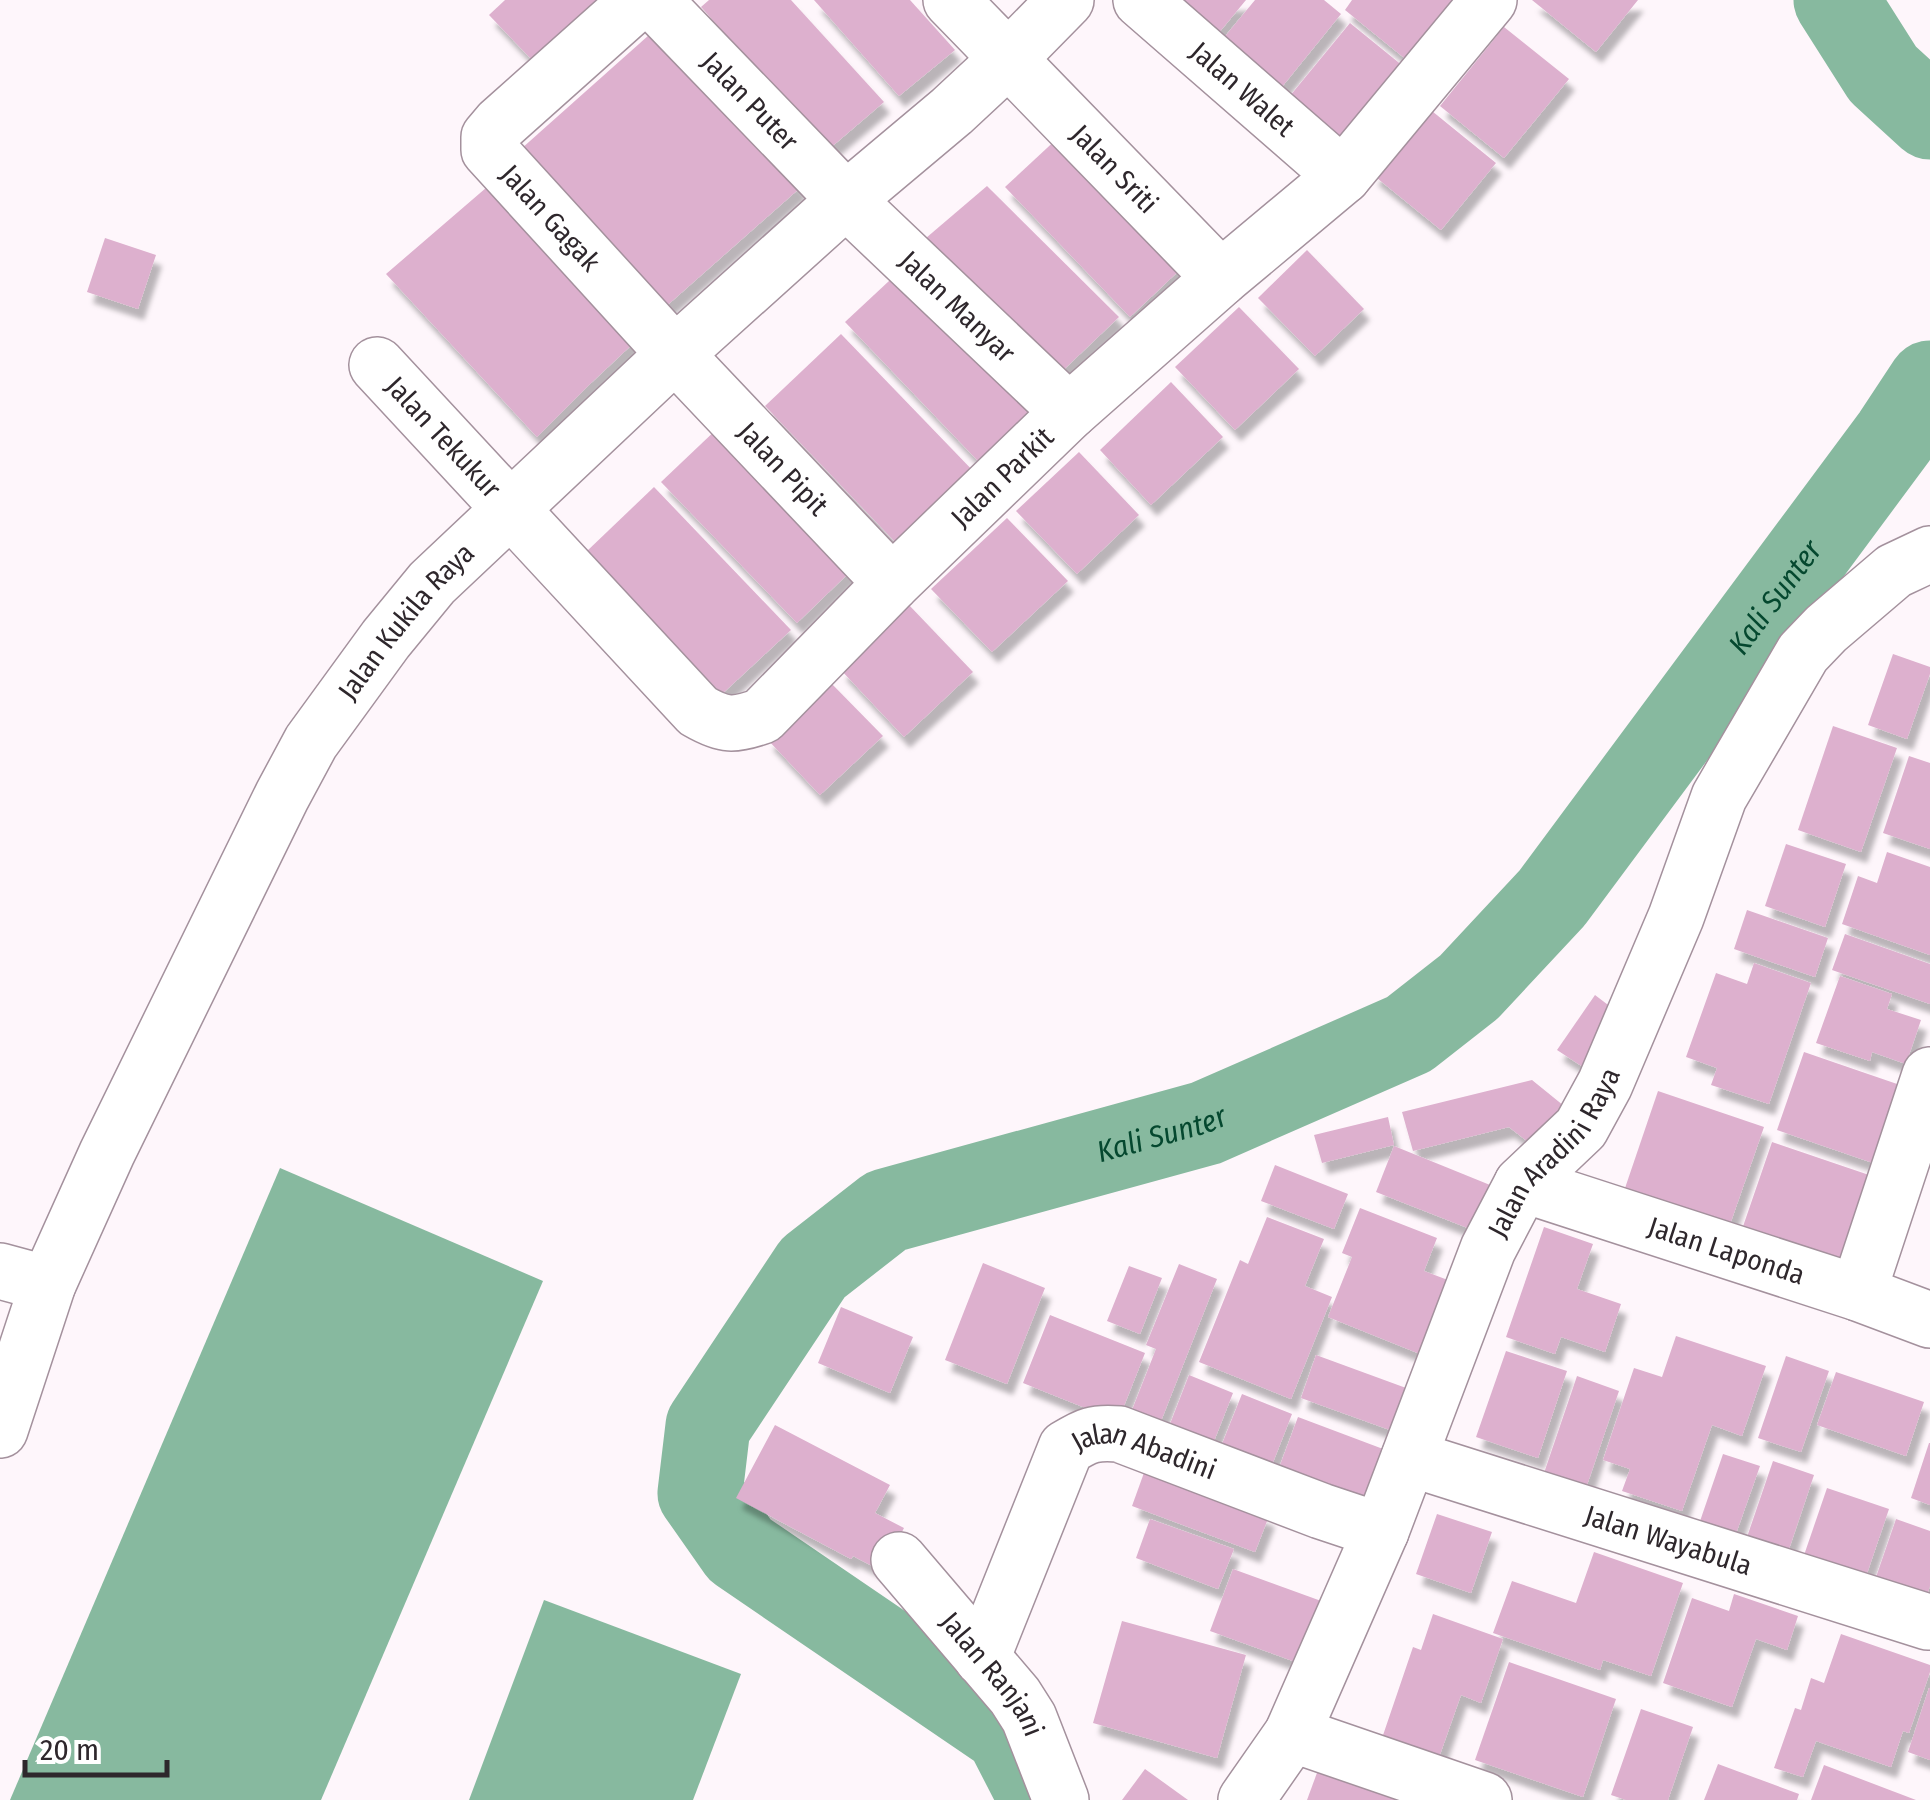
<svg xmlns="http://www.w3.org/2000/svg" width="1930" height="1800" font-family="'Fira Sans Condensed',sans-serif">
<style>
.water{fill:#87b99f}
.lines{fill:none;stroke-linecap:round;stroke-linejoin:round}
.river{stroke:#87b99f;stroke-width:85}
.building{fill:#ddb0ce;filter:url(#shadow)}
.minor-casing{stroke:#a4919d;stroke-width:58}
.minor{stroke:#fff;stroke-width:55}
.labels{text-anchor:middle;stroke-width:9;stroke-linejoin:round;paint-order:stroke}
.street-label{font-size:28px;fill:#2e272c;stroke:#fff}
.water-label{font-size:30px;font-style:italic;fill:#05482f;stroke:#fff}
</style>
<defs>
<filter id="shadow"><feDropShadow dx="6" dy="11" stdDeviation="2.5" flood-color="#0004"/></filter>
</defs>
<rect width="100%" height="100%" fill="#fef6fb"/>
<g class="water">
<path d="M280 1168 543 1281 321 1800H10Z"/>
<path d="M544 1600 741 1674 693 1800H469Z"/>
</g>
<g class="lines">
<g class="river">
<path d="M1836 0 1883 74 1930 117"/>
<path id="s1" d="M1042 1800 1007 1732 740 1550 700 1493 708 1426 813 1268 886 1211 1206 1123 1409 1034 1469 987 1552 898 1895 436 1930 383"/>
</g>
</g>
<g class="building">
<path d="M505 0H605L536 64 489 15Z"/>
<path d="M709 0H791L884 102 829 149 701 7Z"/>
<path d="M814 0H910L955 50 899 96Z"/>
<path d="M1174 0H1246L1217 35Z"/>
<path d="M1255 0H1324L1341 14 1281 88 1222 40Z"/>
<path d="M1352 0H1466L1413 65 1345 10Z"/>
<path d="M1532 0H1638L1596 52Z"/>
<path d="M1350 23 1414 75 1349 154 1285 102Z"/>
<path d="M658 27 801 187 663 309 521 149Z"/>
<path d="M1504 27 1569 79 1504 158 1440 106Z"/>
<path d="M1427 107 1496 163 1441 230 1372 174Z"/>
<path d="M1061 135 1186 264 1130 317 1005 187Z"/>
<path d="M501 175 639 338 590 384 537 437 386 274Z"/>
<path d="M987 186 1119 317 1057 376 926 238Z"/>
<path d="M105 238 156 255 138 309 87 292Z"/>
<path d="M1307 250 1364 309 1315 356 1258 298Z"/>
<path d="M904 267 1039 406 979 462 845 322Z"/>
<path d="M1239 307 1299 369 1235 430 1175 367Z"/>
<path d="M841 334 978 476 901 548 765 406Z"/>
<path d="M1171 382 1223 437 1151 505 1100 450Z"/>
<path d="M720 426 855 567 797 623 661 482Z"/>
<path d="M1079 452 1139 515 1077 574 1016 511Z"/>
<path d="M654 487 791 630 722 694 586 552Z"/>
<path d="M1007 518 1068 581 992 652 931 589Z"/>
<path d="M908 604 973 672 904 737 840 669Z"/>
<path d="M1893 654 1930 667V674L1907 739 1868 725Z"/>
<path d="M828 680 883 736 820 795 767 739Z"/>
<path d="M1833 726 1897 748 1861 852 1798 830Z"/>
<path d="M1909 756 1930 763V849L1883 833Z"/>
<path d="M1786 844 1846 864 1825 927 1765 906Z"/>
<path d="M1887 852 1930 867V955L1842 924 1858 876 1877 883Z"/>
<path d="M1747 910 1828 938 1815 977 1734 949Z"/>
<path d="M1845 934 1930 964V1004L1832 970Z"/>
<path d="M1754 963 1811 983 1769 1104 1711 1085 1717 1068 1686 1057 1716 973 1747 984Z"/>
<path d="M1840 976 1892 994 1887 1009 1921 1020 1906 1064 1872 1052 1870 1061 1816 1043Z"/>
<path d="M1595 995 1620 1014 1583 1067 1557 1050Z"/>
<path d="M1804 1052 1900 1085 1873 1163 1777 1130Z"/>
<path d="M1532 1080 1569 1110 1537 1149 1509 1127 1413 1151 1402 1112Z"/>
<path d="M1658 1091 1764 1127 1728 1230 1623 1194Z"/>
<path d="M1388 1117 1394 1145 1322 1163 1314 1135Z"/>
<path d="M1772 1142 1872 1176 1839 1272 1739 1238Z"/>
<path d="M1394 1146 1495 1187 1478 1232 1376 1192Z"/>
<path d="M1275 1165 1348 1194 1334 1229 1261 1201Z"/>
<path d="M1360 1208 1437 1238 1424 1271 1469 1288 1440 1362 1328 1317 1352 1257 1342 1253Z"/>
<path d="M1267 1217 1324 1239 1305 1286 1332 1297 1291 1399 1199 1362 1240 1260 1248 1264Z"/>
<path d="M1544 1227 1593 1244 1577 1289 1621 1304 1605 1352 1561 1337 1555 1354 1506 1337Z"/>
<path d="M983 1263 1045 1288 1007 1384 945 1360Z"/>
<path d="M1179 1264 1217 1279 1161 1421 1132 1410 1156 1349 1146 1345Z"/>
<path d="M1129 1266 1162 1278 1140 1334 1107 1321Z"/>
<path d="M841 1307 913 1337 890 1393 818 1363Z"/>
<path d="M1050 1315 1145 1353 1118 1421 1023 1383Z"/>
<path d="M1676 1336 1766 1366 1742 1436 1712 1425 1682 1511 1622 1491 1630 1469 1603 1460 1634 1368 1662 1377Z"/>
<path d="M1506 1351 1567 1371 1538 1458 1476 1437Z"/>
<path d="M1316 1355 1417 1392 1401 1434 1301 1398Z"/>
<path d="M1786 1356 1829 1371 1801 1452 1758 1438Z"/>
<path d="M1836 1372 1924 1402 1906 1456 1817 1425Z"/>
<path d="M1189 1375 1233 1393 1214 1441 1170 1424Z"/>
<path d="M1577 1376 1619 1391 1585 1491 1543 1476Z"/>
<path d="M1242 1394 1292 1414 1268 1475 1218 1454Z"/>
<path d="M1298 1417 1407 1458 1386 1517 1276 1476Z"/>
<path d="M775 1425 890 1485 875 1513 904 1528 882 1571 853 1556 851 1559 736 1498Z"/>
<path d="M1929 1443H1930V1505L1911 1498Z"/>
<path d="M1723 1454 1760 1466 1733 1542 1697 1530Z"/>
<path d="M1773 1461 1814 1475 1787 1555 1746 1540Z"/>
<path d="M1145 1470 1269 1516 1255 1552 1132 1506Z"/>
<path d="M1827 1488 1889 1509 1863 1585 1801 1564Z"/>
<path d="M1437 1514 1492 1532 1471 1593 1416 1574Z"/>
<path d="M1150 1519 1234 1549 1218 1589 1136 1558Z"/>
<path d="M1896 1519 1930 1531V1586L1924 1604 1873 1586Z"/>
<path d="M1594 1552 1683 1583 1651 1676 1603 1660 1600 1670 1493 1633 1512 1581 1576 1603Z"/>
<path d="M1233 1569 1335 1606 1312 1668 1210 1631Z"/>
<path d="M1734 1594 1798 1616 1787 1650 1756 1639 1732 1707 1663 1683 1692 1598 1729 1611Z"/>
<path d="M1433 1614 1503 1639 1481 1703 1461 1695 1437 1763 1380 1744 1413 1647 1421 1650Z"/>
<path d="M1122 1621 1246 1655 1217 1758 1093 1723Z"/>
<path d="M1841 1634 1930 1665V1672L1909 1733 1903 1731 1891 1767 1816 1741 1803 1777 1774 1768 1795 1708 1801 1710 1811 1678 1824 1683Z"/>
<path d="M1509 1662 1616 1699 1583 1797 1475 1760Z"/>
<path d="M1929 1688H1930V1760L1908 1752Z"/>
<path d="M1641 1709 1693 1727 1668 1800H1626L1611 1795Z"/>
<path d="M1321 1762 1409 1800H1307Z"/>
<path d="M1718 1764 1799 1794 1797 1800H1704Z"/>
<path d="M1824 1765 1916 1800H1811Z"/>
<path d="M1145 1769 1188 1800H1122Z"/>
</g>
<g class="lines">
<g class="minor-casing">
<g id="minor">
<path id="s2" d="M639 0 500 124 489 137V150L675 354 892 583"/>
<path id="s3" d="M653 0 846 200 1069 412"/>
<path id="s4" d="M951 0 1221 278"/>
<path id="s5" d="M1141 0 1343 176"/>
<path id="s6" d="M377 365 698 711C724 726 734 726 762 716L892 583 1069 412 1221 278 1343 176 1489 0"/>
<path id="s7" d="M1522 1184 1858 1293 1930 1320"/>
<path d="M0 1271 48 1284"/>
<path d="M1858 1293 1930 1075"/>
<path id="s8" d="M0 1430 48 1284 107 1153 282 796 311 742 386 639 432 583 675 354 846 200 952 111 1009 58 1066 0"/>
<path id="s9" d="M1409 1458 1928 1622"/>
<path id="s10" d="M899 1560 1015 1696 1029 1718 1061 1800"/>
<path id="s11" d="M982 1658 1066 1448C1087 1435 1094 1432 1119 1434L1321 1511 1381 1531"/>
<path d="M1292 1734 1484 1800"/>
<path id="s12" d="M1246 1800 1292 1734 1381 1531 1488 1249 1522 1184 1581 1128 1605 1084 1676 917 1719 797 1803 653 1826 629 1894 571 1930 554"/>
</g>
</g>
<use href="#minor" class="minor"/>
</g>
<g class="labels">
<g class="street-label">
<text dy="10" stroke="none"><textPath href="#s5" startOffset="135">Jalan Walet</textPath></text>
<text dy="10" stroke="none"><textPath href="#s3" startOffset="140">Jalan Puter</textPath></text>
<text dy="10" stroke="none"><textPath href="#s4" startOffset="235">Jalan Sriti</textPath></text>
<text dy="10" stroke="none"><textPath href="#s2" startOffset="308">Jalan Gagak</textPath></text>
<text dy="10" stroke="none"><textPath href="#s3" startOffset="432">Jalan Manyar</textPath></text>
<text dy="10" stroke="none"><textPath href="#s6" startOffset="98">Jalan Tekukur</textPath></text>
<text dy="10" stroke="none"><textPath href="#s2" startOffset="650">Jalan Pipit</textPath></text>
<text dy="10" stroke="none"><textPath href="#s6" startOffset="878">Jalan Parkit</textPath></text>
<text dy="10" stroke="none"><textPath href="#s8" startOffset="910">Jalan Kukila Raya</textPath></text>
<text dy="10" stroke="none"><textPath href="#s12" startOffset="722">Jalan Aradini Raya</textPath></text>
<text dy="10" stroke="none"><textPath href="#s7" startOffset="215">Jalan Laponda</textPath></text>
<text dy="10" stroke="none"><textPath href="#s11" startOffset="310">Jalan Abadini</textPath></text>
<text dy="10" stroke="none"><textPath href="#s9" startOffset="272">Jalan Wayabula</textPath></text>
<text dy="10" stroke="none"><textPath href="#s10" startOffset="148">Jalan Ranjani</textPath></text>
</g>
<g class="water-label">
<text dy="10" stroke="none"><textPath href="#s1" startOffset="1945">Kali Sunter</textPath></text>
<text dy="10" stroke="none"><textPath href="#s1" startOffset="1105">Kali Sunter</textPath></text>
</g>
</g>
<path d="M25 1760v15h142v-15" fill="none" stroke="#2e272c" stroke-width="5"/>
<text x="40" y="1760" font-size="30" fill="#2e272c" stroke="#ffffff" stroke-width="8" paint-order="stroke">20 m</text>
</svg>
